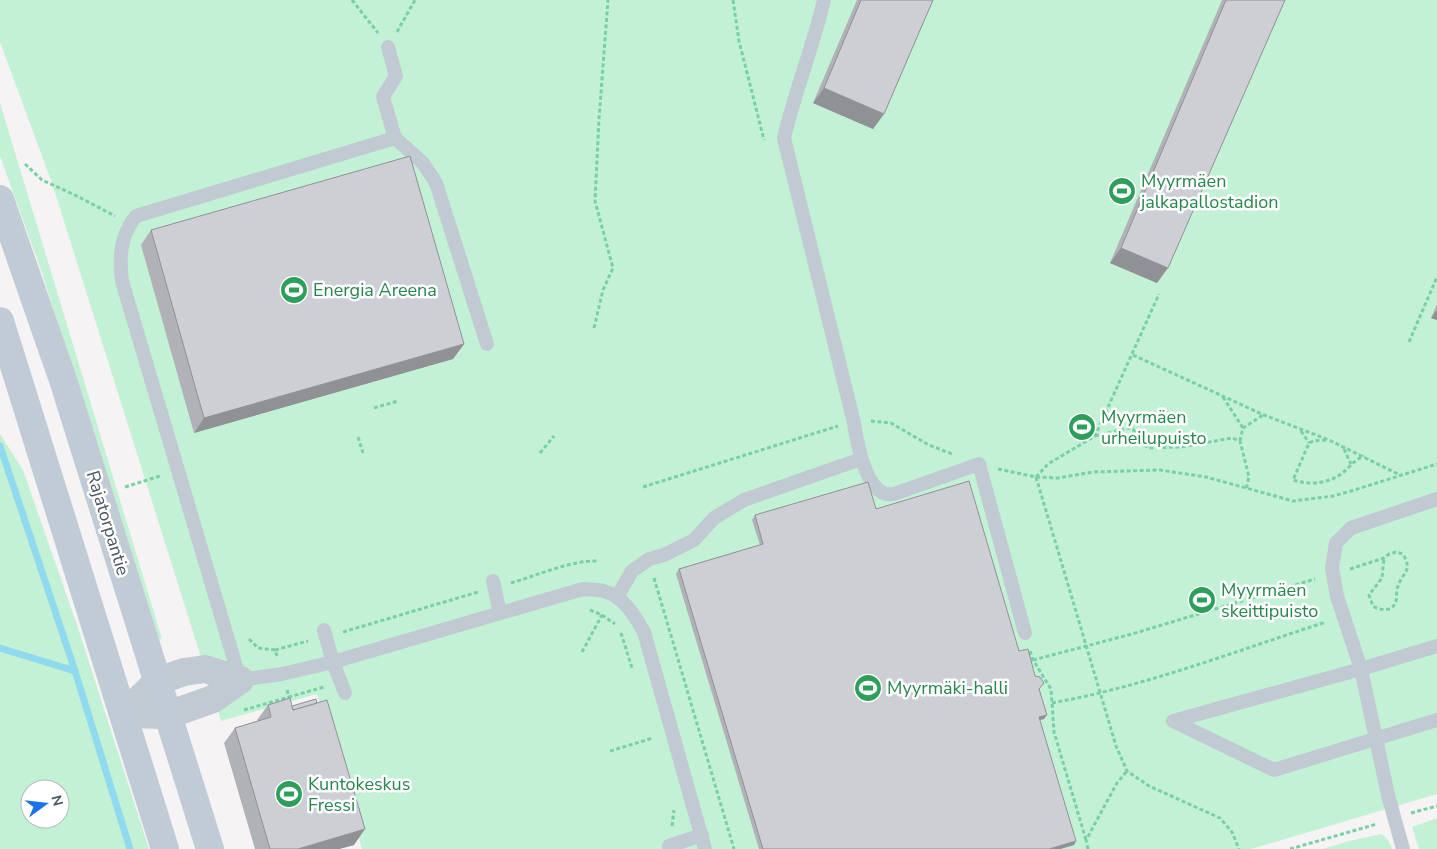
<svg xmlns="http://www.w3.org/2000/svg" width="1437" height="849" font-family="'Nunito Sans',sans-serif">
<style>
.green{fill:#c3f1d5;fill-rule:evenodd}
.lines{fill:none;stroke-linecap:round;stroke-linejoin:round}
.stream{stroke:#90daee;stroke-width:7}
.path{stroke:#7ad0a6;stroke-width:3;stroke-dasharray:4 2.5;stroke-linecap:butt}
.service{stroke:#c1cad2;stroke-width:14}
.minor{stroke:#c1cad2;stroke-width:28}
.secondary{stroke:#c1cbd6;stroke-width:28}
.wall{fill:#b0b2b7}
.shaded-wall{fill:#909195}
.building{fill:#cdcfd5;stroke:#909195}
.labels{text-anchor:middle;stroke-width:5;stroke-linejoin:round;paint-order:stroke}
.leisure-label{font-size:18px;fill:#27864d;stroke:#fff;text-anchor:start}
.street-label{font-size:18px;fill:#4a5661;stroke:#fff}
</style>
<rect width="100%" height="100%" fill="#f5f3f3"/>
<g class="green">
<path d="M0 0H1437V794L1251 849H362L317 694 221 721 52 183 0 42Z"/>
<path d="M0 103 162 639 157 640 41 270 0 156Z"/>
<path d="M0 434 23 470 78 628 149 849H0ZM30 789H60V819H30Z"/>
<path d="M1437 818V849H1419L1412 827Z"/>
<path d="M1382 834 1388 840 1392 849H1323L1349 841Z"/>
</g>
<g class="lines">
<g class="stream">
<path d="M0 446 75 671 130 849"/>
<path d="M0 648 75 671"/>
</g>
<g class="path">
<path d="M352 0 378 33"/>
<path d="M733 0 739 41 764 140"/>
<path d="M397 32 415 0"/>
<path d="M25 164 42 180 75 195 115 216"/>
<path d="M594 328 603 290 613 268 595 201 599 119 608 0"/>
<path d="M1409 342 1437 277"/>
<path d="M1133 355 1264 415 1329 440 1400 475"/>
<path d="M1223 397 1243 428"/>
<path d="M374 408 398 401"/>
<path d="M871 421 891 423 929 445 952 454"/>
<path d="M1301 431 1309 443"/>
<path d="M1095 436 1129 428 1133 429 1141 442 1148 448 1181 447 1232 438 1240 441 1249 477 1246 489"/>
<path d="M358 437 363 453"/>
<path d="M1326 440 1313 441 1309 443 1293 480C1312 486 1334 483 1348 468 1354 462 1357 459 1364 456"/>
<path d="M1240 441 1243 428 1263 415"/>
<path d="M1344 449 1351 464"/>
<path d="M540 453 554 436"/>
<path d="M998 469 1036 477 1058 478 1093 472 1160 470 1206 477 1293 501 1333 496 1351 491 1437 464"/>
<path d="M1036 477 1116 746 1127 771 1149 786 1220 818 1232 832 1239 849"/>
<path d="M1036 477 1048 464 1095 436 1159 294"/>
<path d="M125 487 160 476"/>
<path d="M643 487 838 426"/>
<path d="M1350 569 1384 558 1389 554 1396 552 1403 554C1413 572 1403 571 1398 586 1396 591 1397 596 1396 601 1393 612 1381 611 1373 606L1369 595 1382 578 1384 558"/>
<path d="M654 578 734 849"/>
<path d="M511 583C535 576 572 560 597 561"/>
<path d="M590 610 602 615 615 624"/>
<path d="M343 632 478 592"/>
<path d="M621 633 632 668"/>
<path d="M249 639 258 648 275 650 277 656"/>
<path d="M275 650 308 641"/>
<path d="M1030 651 1033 660 1051 689 1054 732 1086 840"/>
<path d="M582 652 602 615"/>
<path d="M1033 660 1132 634 1315 579"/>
<path d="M287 690 289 697 324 687"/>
<path d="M1052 703C1146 686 1236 651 1326 622"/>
<path d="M244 710 289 697"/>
<path d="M610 751 653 738"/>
<path d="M1411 813 1437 806"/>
<path d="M672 826 674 810"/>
<path d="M1088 849 1086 840 1117 783 1127 771"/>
<path d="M1290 849 1377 824"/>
</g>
<g class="service">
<path d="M824 0C813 47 795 91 784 138L854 423C857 442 864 483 883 493 886 495 890 494 894 494L979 464 1025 633"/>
<path d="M388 47 396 76 383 97 395 138"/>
<path d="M487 344 436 183 423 163 395 138 136 216C120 236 119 257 122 281L240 680 282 674 333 662 583 589C590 590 597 589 603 591 623 595 635 616 644 632L705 849"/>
<path d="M493 581 500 613"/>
<path d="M617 597 632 571 649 559 664 555 694 540 714 518 744 500 861 459"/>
<path d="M324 630 333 662 345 693"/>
<path d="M1437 646 1361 669 1173 721 1274 770 1437 720"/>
<path d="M669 846 702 835"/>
<path d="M1403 849 1388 795 1361 669 1337 596 1332 568 1336 543 1351 528 1437 499"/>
</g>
<g class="minor">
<path d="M124 714 158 681 184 672 205 669 240 680"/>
<path d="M124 714 168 715 213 699 240 680"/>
</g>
<g class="secondary">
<path d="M0 199 64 383 210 849"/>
<path d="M0 321 165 849"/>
</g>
</g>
<g class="wall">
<path d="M857 0H933L884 114 873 129 813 103Z"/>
<path d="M1222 0H1285L1157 283 1110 263Z"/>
<path d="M151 230 464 344 453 359 194 433 141 245Z"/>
<path d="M1437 304V320L1431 318Z"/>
<path d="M876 509 1019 651 1040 690 1044 719 1040 720 1074 845 1060 849H759L676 574 679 569 760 545 752 520 755 515Z"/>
<path d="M268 705 354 845 339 849H255L224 743 235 728 258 721 257 720Z"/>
</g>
<g class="shaded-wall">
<path d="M824 88 884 114 873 129 813 103Z"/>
<path d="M1121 248 1168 268 1157 283 1110 263Z"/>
<path d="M1437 310V320L1431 318Z"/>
<path d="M464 344 453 359 194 433 204 418Z"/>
<path d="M1047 715 1044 719 1036 721 1039 717Z"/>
<path d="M365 829 354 845 339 849H298Z"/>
<path d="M1076 841 1074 845 1060 849H1049Z"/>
</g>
<g class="building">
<path d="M861 0H933L884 114 824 88Z"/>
<path d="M1226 0H1285L1168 268 1121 248Z"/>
<path d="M410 156 464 344 204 418 151 230Z"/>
<path d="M969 481 1019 651 1028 649 1035 676 1040 677 1044 683 1039 689 1047 715 1039 717 1076 841 1049 849H763L679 569 763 544 755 515 868 482 876 509Z"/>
<path d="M290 698 293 710 327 700 365 829 298 849H270L235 728 271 717 268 705Z"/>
<path d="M316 699 317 703 293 710 292 706Z"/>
</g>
<defs>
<g id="stadium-disc" transform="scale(1.4375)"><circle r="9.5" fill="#2e9e5b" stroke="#fff"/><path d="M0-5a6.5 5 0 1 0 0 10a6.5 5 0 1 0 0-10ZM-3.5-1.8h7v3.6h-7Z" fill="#fff"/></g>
</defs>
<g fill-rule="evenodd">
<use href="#stadium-disc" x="1122" y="191"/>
<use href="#stadium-disc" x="294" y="290"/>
<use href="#stadium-disc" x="1082" y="427"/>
<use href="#stadium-disc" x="1202" y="600"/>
<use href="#stadium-disc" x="868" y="688"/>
<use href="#stadium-disc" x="289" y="794"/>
</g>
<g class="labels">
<g class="leisure-label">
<text x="1141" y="187">Myyrmäen<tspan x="1141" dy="21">jalkapallostadion</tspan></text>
<text x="313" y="296">Energia Areena</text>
<text x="1101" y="423">Myyrmäen<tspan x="1101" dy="21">urheilupuisto</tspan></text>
<text x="1221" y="596">Myyrmäen<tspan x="1221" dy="21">skeittipuisto</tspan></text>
<text x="887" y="694">Myyrmäki-halli</text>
<text x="308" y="790">Kuntokeskus<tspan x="308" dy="21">Fressi</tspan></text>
</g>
<g class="street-label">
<text transform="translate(108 523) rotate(73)" y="6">Rajatorpantie</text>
</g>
</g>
<g transform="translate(45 804) rotate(75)"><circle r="24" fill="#ffffff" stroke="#b7bbc0"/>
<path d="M0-4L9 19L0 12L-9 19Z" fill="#1a73e8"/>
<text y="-8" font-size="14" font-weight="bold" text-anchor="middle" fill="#4a5661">N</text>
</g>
</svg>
